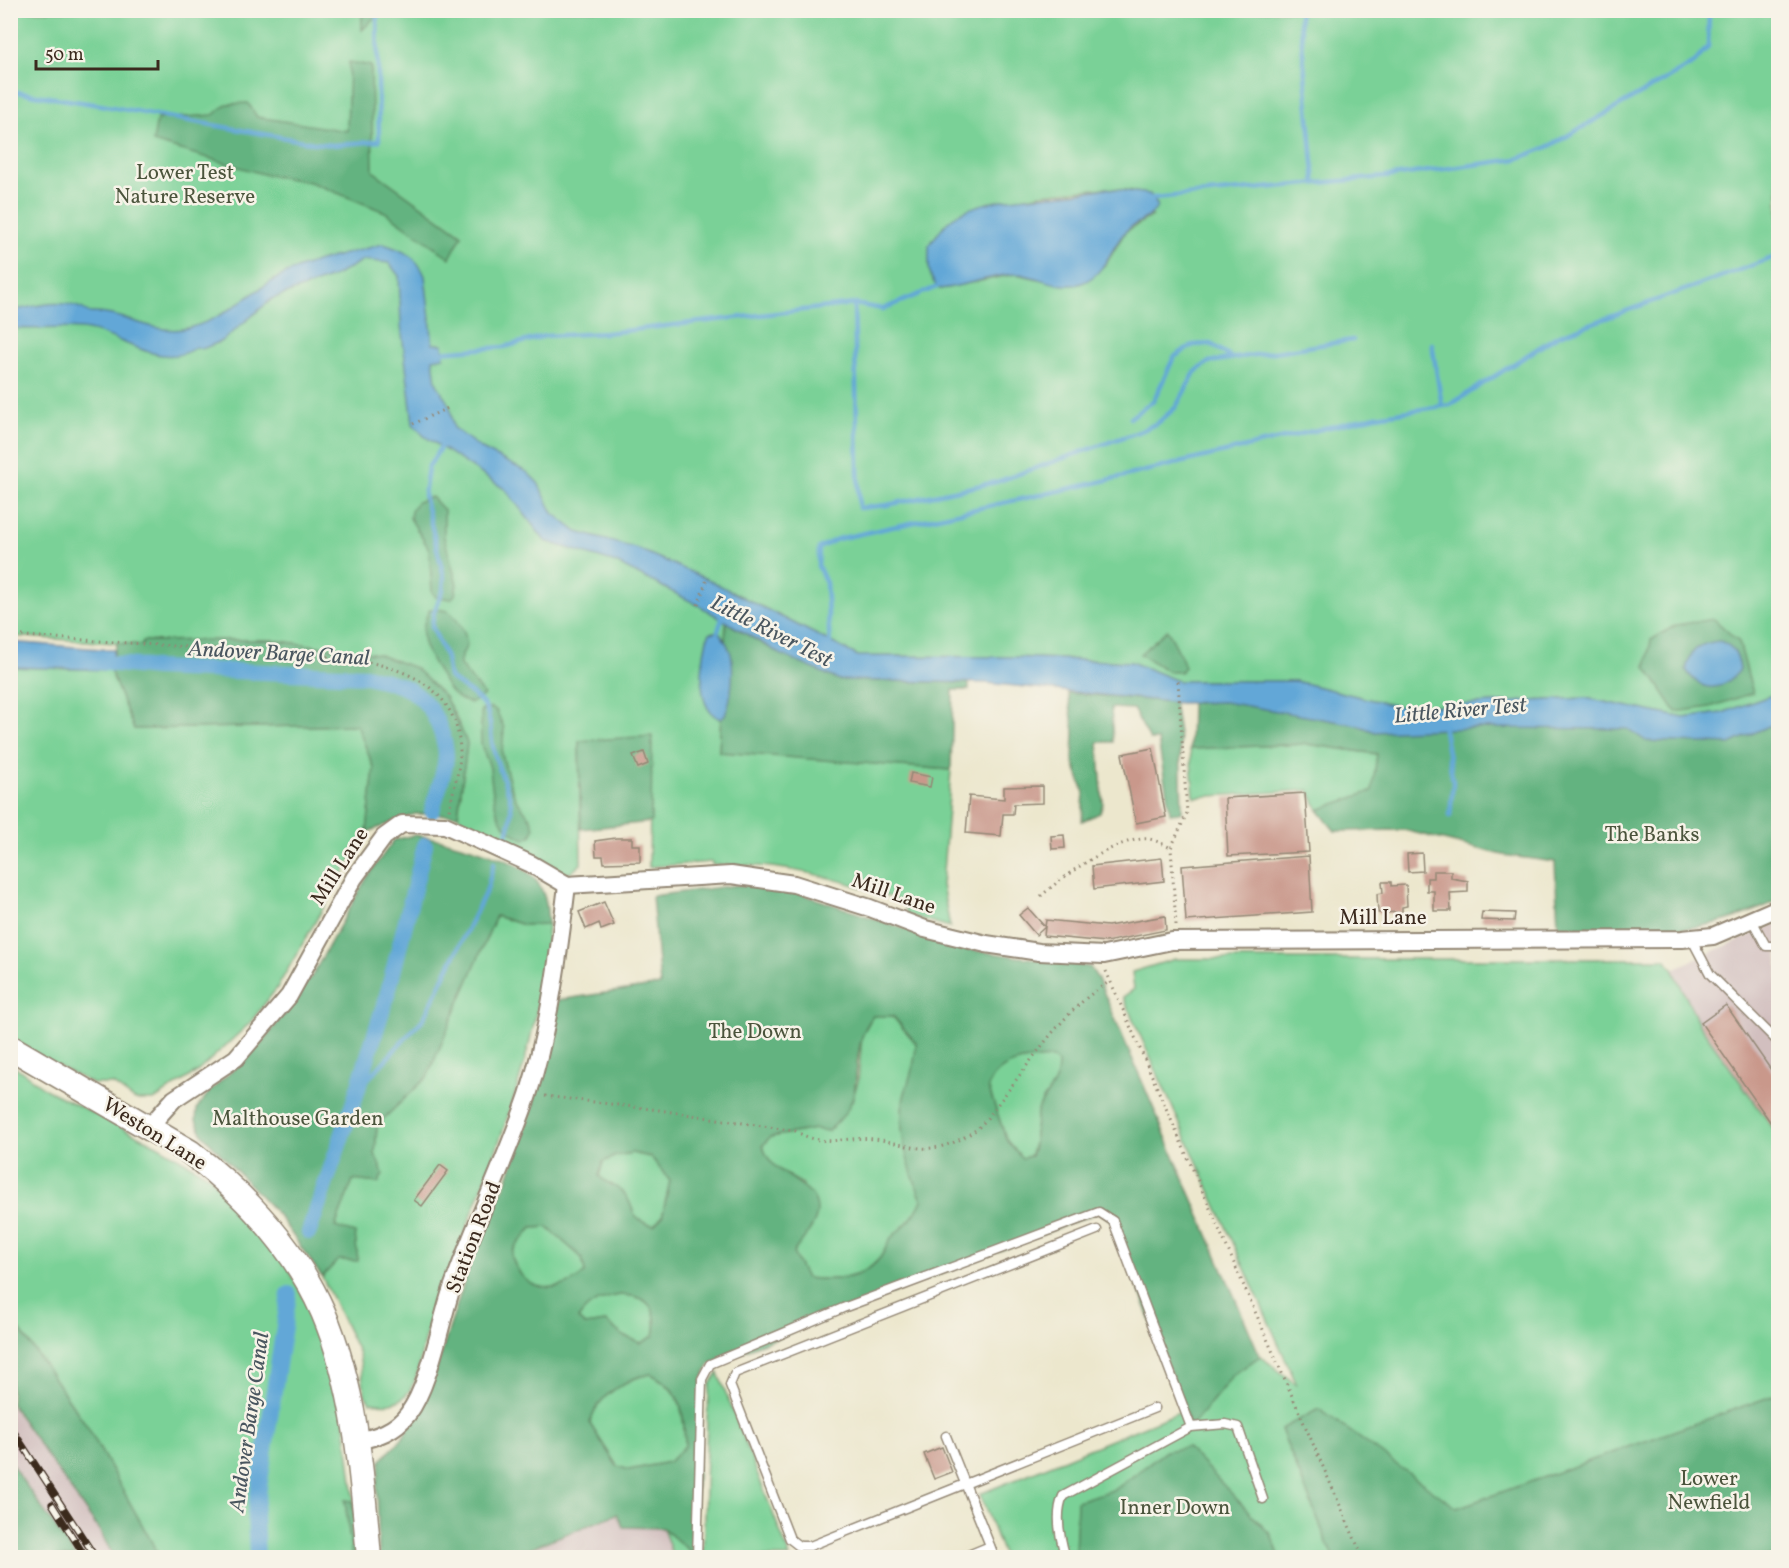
<svg xmlns="http://www.w3.org/2000/svg" width="1789" height="1568" font-family="Vollkorn,serif">
<style>
.industrial{fill:#d2bfbf}
.green{fill:#7ad197;stroke:#5a7e5a;stroke-width:1.5;fill-rule:evenodd}
.forest{fill:#63b380;stroke:#4f6e4f;stroke-width:1.5;fill-rule:evenodd}
.water{fill:#62a7d7;stroke:#4e687a;stroke-width:1.5}
.lines{fill:none;stroke-linecap:round;stroke-linejoin:round}
.stream{stroke:#62a7d7;stroke-width:4.5}
.canal{stroke:#62a7d7;stroke-width:16}
.building{fill:#c9988b}
.lane-casing{stroke:#948876;stroke-width:11}
.street-casing{stroke:#948876;stroke-width:20}
.secondary-casing{stroke:#948876;stroke-width:27}
.path{stroke:#948876;stroke-width:3;stroke-dasharray:1.5 4.5;stroke-linecap:butt}
.lane{stroke:#fff;stroke-width:8}
.street{stroke:#fff;stroke-width:16}
.secondary{stroke:#fff;stroke-width:24}
.rail-casing{stroke:#3b2a1e;stroke-width:7}
.rail{stroke:#f7f3e8;stroke-width:4.5;stroke-dasharray:14;stroke-linecap:butt}
.labels{text-anchor:middle;stroke-width:5;stroke-linejoin:round;paint-order:stroke}
.park-label{font-size:21px;fill:#4b543c;stroke:#f7f3e8}
.street-label{font-size:21px;fill:#3b2a1e;stroke:#f7f3e8}
.water-label{font-size:22px;font-style:italic;fill:#49565f;stroke:#f7f3e8}
</style>
<rect width="100%" height="100%" fill="#f7f3e8"/>
<filter id="ink" filterUnits="userSpaceOnUse"><feTurbulence type="fractalNoise" baseFrequency=".0167" numOctaves="2"/><feDisplacementMap in="SourceGraphic" scale="12" xChannelSelector="R" yChannelSelector="G"/><feConvolveMatrix kernelMatrix="1 2 1 2 8 2 1 2 1" color-interpolation-filters="sRGB"/></filter>
<filter id="wash" filterUnits="userSpaceOnUse"><feTurbulence type="fractalNoise" baseFrequency=".008" numOctaves="4" result="noise"/><feDisplacementMap in="SourceGraphic" scale="24" xChannelSelector="R" yChannelSelector="G"/><feGaussianBlur stdDeviation="1.35" result="paint"/><feColorMatrix in="noise" values="0 0 0 0 0 0 0 0 0 0 0 0 0 0 0 0 0 1.4 0 .05"/><feComposite in="paint" operator="in"/></filter>
<g filter="url(#wash)">
<rect width="100%" height="100%" fill="#ece7cd"/>
<g class="industrial">
<path d="M1778 923V1135L1699 1024 1673 969Z"/>
<path d="M10 1404 99 1530 114 1557H76L11 1462Z"/>
<path d="M618 1514 623 1527 663 1528 673 1557 507 1558Z"/>
</g>
<g class="green">
<path d="M381 10 1778 11V693L1722 713 1684 718 1585 698 1405 708 1295 681H1178L1131 662 1013 657 858 656 729 590 719 751 951 770 942 885 950 927 907 915 904 902C839 878 782 862 712 865V862L649 867 651 737 579 741 581 864 569 874 549 867 465 828 458 815 467 743 455 715 445 697 377 654 271 640 143 641V645L11 636 10 11H362L363 29ZM361 64 371 67 372 171 462 235 456 247 361 176ZM1105 188 1135 191 1152 216 1125 232 1105 266 1061 284 1016 274 940 289 981 206 1041 194Z"/>
<path d="M10 667 110 670 134 729 357 725 374 768 367 832 277 988 249 1024 197 1072 154 1100H135L113 1084H93L11 1042Z"/>
<path d="M1306 744 1377 754 1373 791 1318 810 1309 790 1194 797 1190 749Z"/>
<path d="M496 916 523 925 548 924C541 1057 484 1180 437 1303 433 1314 429 1326 425 1337 420 1355 420 1374 410 1390 400 1405 387 1405 370 1402L365 1395 359 1354 322 1277 338 1260 335 1227 353 1180 378 1183 375 1154 377 1125 427 1077Z"/>
<path d="M1175 959H1665L1673 969 1699 1024 1778 1135V1394L1457 1508 1319 1410 1281 1429 1333 1557H1280L1271 1535 1166 1451 1116 1489 1078 1501 1075 1557H1004L980 1494 1184 1410 1191 1427 1233 1375 1260 1356 1297 1385 1123 997 1134 989 1132 972Z"/>
<path d="M873 1015 892 1016 916 1043V1060L904 1098 918 1190 922 1200C915 1217 907 1223 894 1235 887 1242 885 1252 879 1259 860 1281 831 1281 806 1278L793 1253 800 1242 803 1184C785 1174 767 1167 763 1145L770 1137 815 1129 828 1131 852 1101 858 1081 862 1036Z"/>
<path d="M1052 1058 1058 1063C1059 1088 1046 1090 1038 1110 1033 1123 1038 1138 1030 1156L1022 1158 1007 1141 988 1087C998 1061 1027 1059 1052 1058Z"/>
<path d="M10 1063 47 1090 157 1145 208 1175 285 1262 321 1331 344 1415 361 1557 345 1500 352 1557H160L87 1426 11 1317Z"/>
<path d="M632 1153 651 1157 670 1181 662 1217 654 1225C627 1221 637 1207 623 1193 616 1186 606 1183 599 1176L603 1162 616 1156Z"/>
<path d="M547 1227 582 1258 585 1272 575 1283 541 1289 524 1280 511 1257 514 1249 532 1228Z"/>
<path d="M620 1295C648 1295 660 1309 654 1336L641 1343 624 1336 606 1322 585 1325 578 1319C588 1303 602 1298 620 1295Z"/>
<path d="M718 1373 790 1557H703L707 1418 710 1384Z"/>
<path d="M651 1374C682 1390 684 1413 685 1446L669 1462 629 1470 617 1466 590 1424C595 1397 626 1378 651 1374Z"/>
<path d="M663 1528 693 1554 692 1557H673Z"/>
</g>
<g class="forest">
<path d="M362 11H381L362 30Z"/>
<path d="M349 62 371 66 373 171 462 235 450 258 385 212 310 182 263 174 153 142 157 119 213 115 227 104 248 103 257 117 347 131Z"/>
<path d="M432 497 444 510V537L457 584 455 595 451 599 436 597 432 592 429 549 410 518C411 503 419 500 432 497Z"/>
<path d="M430 609C435 610 444 609 449 612 457 618 469 636 466 647 463 654 459 656 460 665L484 695 472 703C452 700 447 686 437 670 424 648 416 634 430 609Z"/>
<path d="M1714 619 1739 642 1753 693 1710 707 1676 712 1646 667 1651 640 1676 625Z"/>
<path d="M726 622 766 646 839 680 969 683V690H953L951 770 719 752Z"/>
<path d="M1167 630C1174 642 1180 652 1185 667L1180 672H1169L1140 654Z"/>
<path d="M239 640H271L377 654 415 668 445 697 467 743 458 815 415 814 367 832 374 768 357 725 134 729 110 670 117 643 142 645 143 641Z"/>
<path d="M1068 693 1174 702 1180 740 1182 812 1170 813 1158 740H1150L1133 709 1111 708 1113 742H1098L1103 803 1100 813 1082 821 1084 793 1073 760 1074 731Z"/>
<path d="M1224 702 1554 714 1682 739 1778 717V900C1703 939 1639 932 1558 926L1555 862 1503 855 1404 830 1335 831 1318 810 1372 791 1377 754 1306 744 1190 749 1191 703Z"/>
<path d="M490 708 496 710 504 728 502 754 510 784 515 798 531 819 534 828 531 836 525 839C492 827 494 798 490 769 489 761 484 755 482 747 479 737 482 721 481 710Z"/>
<path d="M652 736 651 822 581 829 579 741Z"/>
<path d="M414 835C441 838 513 857 532 876 546 890 547 906 548 924L523 925 496 916 427 1077 377 1125 375 1154 383 1174 378 1183 353 1180 335 1227 355 1233 358 1261 338 1260 322 1277 279 1216 203 1135 196 1120 197 1108 210 1091 263 1042 313 974 367 877 394 840Z"/>
<path d="M737 885 787 889 964 949 1090 967 1098 979 1260 1356 1233 1375 1191 1427 1113 1221 1099 1212 710 1364 702 1379 693 1554 663 1528 623 1527 617 1514 507 1557 379 1558 377 1485 381 1460 402 1439 428 1395 470 1264 507 1181 532 1109 558 1000 660 985 652 896ZM873 1016H893L916 1043C916 1063 909 1078 904 1097 896 1131 909 1169 922 1200 915 1217 907 1223 894 1235 887 1242 885 1252 879 1259 861 1281 831 1281 806 1278L793 1253C800 1242 813 1230 816 1217 825 1181 769 1180 763 1145L770 1137 815 1129 828 1131C867 1099 850 1077 862 1037 864 1029 869 1022 873 1016ZM1052 1058 1058 1063C1059 1085 1046 1092 1038 1110 1033 1123 1038 1138 1031 1156L1022 1158 1007 1141 988 1087C998 1061 1027 1059 1052 1058ZM632 1153 651 1157 670 1181 662 1217 654 1225C627 1221 637 1207 623 1192 616 1186 606 1183 599 1176L603 1162 616 1156ZM547 1227 582 1258 585 1272C565 1292 530 1295 516 1267 513 1261 510 1256 514 1249 517 1242 527 1235 532 1228ZM620 1295C648 1295 660 1309 654 1336L641 1343 624 1336 606 1322 585 1325 578 1319C588 1303 602 1298 620 1295ZM651 1374C683 1390 684 1412 685 1446L669 1462 629 1470 617 1466 590 1424C595 1397 626 1378 651 1374Z"/>
<path d="M11 1317 87 1426 160 1557H114L99 1530 11 1404Z"/>
<path d="M1778 1394V1557H1333L1281 1429 1319 1409 1457 1508Z"/>
<path d="M1187 1447 1271 1535 1280 1557H1075L1077 1501 1116 1489 1166 1451Z"/>
<path d="M10 1462 76 1557H11Z"/>
<path d="M345 1500 352 1501 360 1557H352Z"/>
</g>
<g class="water">
<path d="M1105 188 1150 194 1158 206C1150 220 1137 220 1126 231 1110 248 1106 274 1082 283 1062 291 1038 276 1018 274 998 273 963 287 940 289 926 278 929 262 929 245 936 236 942 227 950 220 985 191 1062 199 1105 188Z"/>
<path d="M383 244C403 250 417 256 425 276L433 344H443L444 357 433 359 436 382 450 407 454 428 482 449 527 472 538 483 553 513 577 532 638 549 707 579 858 656 1013 657 1131 662 1178 681H1295L1405 708 1585 698 1684 718 1722 713 1778 693V722L1730 744 1646 741 1628 729 1476 728 1375 732 1357 725 1224 702 1180 703 986 683 839 680 782 655 698 605 616 563 545 541 506 490 424 436 413 424 401 325 399 276 389 263 363 260 335 276 272 299 222 341 202 349 196 347C161 373 118 332 81 329 59 327 33 330 11 328V311C37 306 65 296 90 313 121 311 152 334 183 329 224 322 252 289 287 273 318 259 351 253 383 244Z"/>
<path d="M718 631C723 637 727 643 730 651 735 664 732 712 721 719 694 710 702 661 707 639L710 633Z"/>
<path d="M1720 641C1735 647 1738 654 1740 670 1722 691 1703 695 1686 670 1690 649 1699 643 1720 641Z"/>
<path d="M10 642 114 650 110 670 11 667Z"/>
</g>
<g class="lines">
<g class="stream">
<path d="M1299 10 1315 184"/>
<path d="M10 91 100 105 314 143 333 145 379 141 377 10"/>
<path d="M1153 198 1385 177 1517 159 1548 147 1694 63 1708 47 1709 10"/>
<path d="M854 304 859 508 887 505 996 482 1141 431 1159 422 1176 407 1195 372 1209 362 1353 340"/>
<path d="M1432 344 1442 406"/>
<path d="M438 352 504 347 545 336 606 333 854 304 883 309 937 287"/>
<path d="M1130 418 1154 400 1174 357 1193 345 1211 344 1232 358"/>
<path d="M443 443 428 468 424 495 444 577 443 590 434 612 432 626 446 658 449 677C461 688 476 693 485 707 492 719 490 734 493 747 502 790 523 797 503 845"/>
<path d="M718 631 724 613"/>
<path d="M830 646 826 583 818 566 819 548 837 539 1095 483 1376 416 1450 405 1557 336 1778 256"/>
<path d="M1443 724 1453 782 1450 816"/>
<path d="M358 1090 424 1018 487 889 494 863"/>
</g>
<g class="canal">
<path d="M90 661 155 668 366 676C403 684 426 691 440 729 443 737 446 748 446 756 445 774 436 794 432 811"/>
<path d="M309 1232 355 1098 388 992 425 845"/>
<path d="M257 1558 255 1514 289 1294"/>
</g>
</g>
<g id="blocks">
<g class="building">
<path d="M1153 748 1166 817 1136 823 1122 754Z"/>
<path d="M644 752 648 764 638 768 633 756Z"/>
<path d="M911 773 932 777 930 787 909 783Z"/>
<path d="M1043 786V803L1014 804 1013 814H1003L1001 836 966 833 969 796 1004 799V787Z"/>
<path d="M1305 793 1309 852 1228 856 1225 798Z"/>
<path d="M1064 835 1065 848 1052 849 1051 836Z"/>
<path d="M616 838H632V845H640V862L604 863 603 856H596L595 841Z"/>
<path d="M1422 853 1423 871 1408 872 1407 854Z"/>
<path d="M1309 856 1312 912 1186 921 1182 866Z"/>
<path d="M1162 858 1164 881 1094 889 1092 866Z"/>
<path d="M1433 871H1451V878L1468 881V892L1450 893 1451 911H1434V891H1427V878H1433Z"/>
<path d="M1382 882H1391V886L1406 885 1407 906 1402 907V912L1378 913 1377 894 1383 893Z"/>
<path d="M604 902 614 925 601 930 599 923 586 929 579 912Z"/>
<path d="M1028 908 1045 927 1046 920 1108 926 1165 916 1166 930 1106 942 1044 936 1045 927 1036 935 1019 915Z"/>
<path d="M1482 912 1515 913 1514 921 1481 920Z"/>
<path d="M1726 1005 1778 1080V1133L1701 1023Z"/>
<path d="M440 1165 448 1171 422 1206 414 1200Z"/>
<path d="M942 1447 952 1472 934 1479 924 1454Z"/>
</g>
</g>
</g>
<g filter="url(#ink)">
<use href="#blocks" fill-opacity="0" stroke="#948876" stroke-width="1.5"/>
<g class="lines">
<g class="lane-casing">
<g id="lane">
<path d="M1752 920 1766 946H1778"/>
<path d="M1691 938 1710 974 1778 1042"/>
<path d="M1097 1230 735 1373 730 1385 790 1539 799 1546H810L1155 1408"/>
<path d="M946 1436 995 1558"/>
<path d="M697 1558 702 1379 710 1364 843 1308 1099 1212 1113 1221 1191 1427"/>
<path d="M961 1558 990 1546"/>
<path d="M1066 1558C1060 1539 1055 1514 1063 1496L1191 1427 1225 1424 1238 1427 1263 1499"/>
</g>
</g>
<g class="street-casing">
<g id="street">
<path d="M150 1126 174 1099 236 1058 289 996 354 878 384 837 402 824 445 825 531 864 567 885 731 875 794 884 870 908 925 929 986 944 1039 952 1104 955 1172 941 1682 939 1713 936 1778 908"/>
<path d="M357 1441C377 1437 395 1431 408 1414 429 1386 439 1329 450 1294 473 1227 505 1163 528 1095 549 1030 559 953 567 885"/>
</g>
</g>
<g class="secondary-casing">
<path id="secondary" d="M10 1047 190 1152C244 1194 295 1248 323 1312 356 1389 362 1475 369 1558"/>
</g>
<g class="path">
<path d="M413 424 450 407"/>
<path d="M698 605 707 579"/>
<path d="M10 635 336 657C395 664 459 681 460 753 460 771 452 793 449 811"/>
<path d="M1041 896C1063 876 1118 836 1149 839 1156 840 1165 845 1171 848"/>
<path d="M1176 925 1171 848 1187 813 1178 681"/>
<path d="M1106 971 1363 1558"/>
<path d="M545 1096 659 1110 795 1131C827 1149 840 1136 874 1139 894 1141 912 1150 932 1148 946 1147 963 1139 974 1131 986 1123 995 1107 1004 1096 1035 1056 1065 1008 1109 982"/>
</g>
<use href="#lane" class="lane"/>
<use href="#street" class="street"/>
<use href="#secondary" class="secondary"/>
<g class="rail-casing">
<g id="rail">
<path d="M10 1426 96 1558"/>
<path d="M52 1504 86 1558"/>
</g>
</g>
<use href="#rail" class="rail"/>
</g>
</g>
<g class="labels">
<g class="park-label">
<text x="185" y="179">Lower Test<tspan x="185" dy="24">Nature Reserve</tspan></text>
<text x="1652" y="841">The Banks</text>
<text x="755" y="1038">The Down</text>
<text x="298" y="1125">Malthouse Garden</text>
<text x="1709" y="1485">Lower<tspan x="1709" dy="24">Newfield</tspan></text>
<text x="1175" y="1514">Inner Down</text>
</g>
<g class="street-label">
<text transform="translate(339 866) rotate(-57)" y="7">Mill Lane</text>
<text transform="translate(894 893) rotate(19)" y="7">Mill Lane</text>
<text x="1383" y="924">Mill Lane</text>
<text transform="translate(155 1133) rotate(32)" y="7">Weston Lane</text>
<text transform="translate(473 1237) rotate(-69)" y="7">Station Road</text>
</g>
<g class="water-label">
<text transform="translate(772 630) rotate(27)" y="8">Little River Test</text>
<text transform="translate(279 652) rotate(3)" y="8">Andover Barge Canal</text>
<text transform="translate(1460 709) rotate(-5)" y="8">Little River Test</text>
<text transform="translate(248 1422) rotate(-82)" y="8">Andover Barge Canal</text>
</g>
</g>
<rect width="1789" height="1568" fill="none" stroke="#f7f3e8" stroke-width="36"/>
<path d="M36 60v9h122v-9" fill="none" stroke="#3b2a1e" stroke-width="3"/>
<text x="45" y="60" font-size="18" fill="#3b2a1e" stroke="#f7f3e8" stroke-width="4.5" paint-order="stroke">50 m</text>
</svg>
